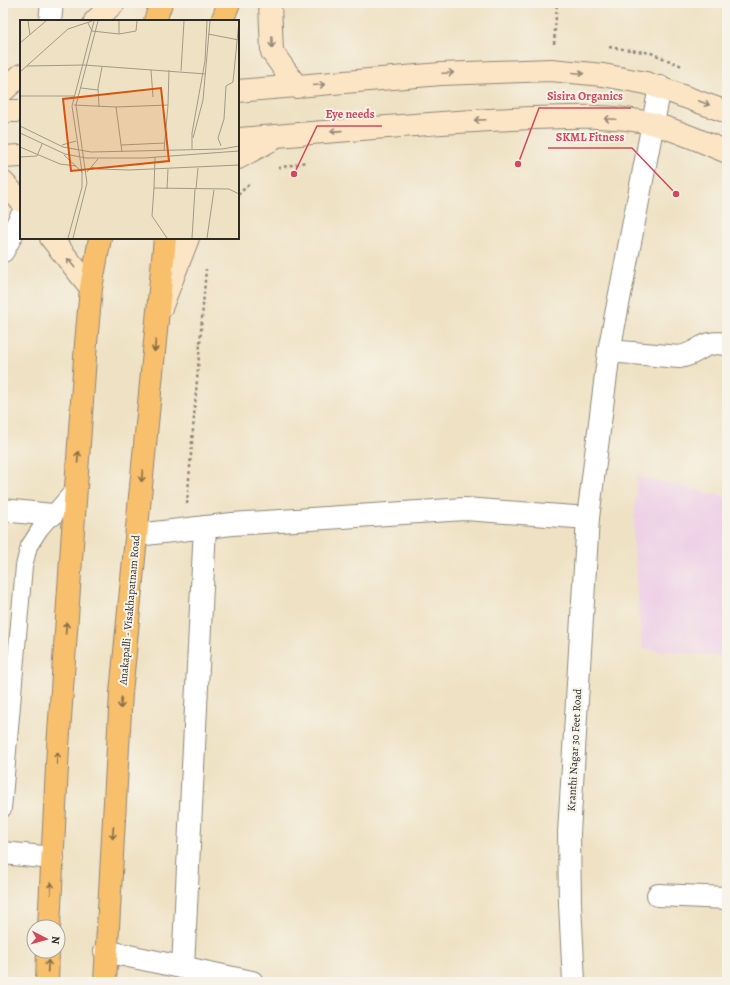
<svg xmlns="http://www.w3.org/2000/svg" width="730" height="985" font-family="Alegreya,serif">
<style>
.built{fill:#eed0e7}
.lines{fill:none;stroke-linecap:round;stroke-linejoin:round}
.lane-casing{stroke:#8d8678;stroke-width:18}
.street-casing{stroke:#8d8678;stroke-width:24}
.secondary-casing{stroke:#8d8678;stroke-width:24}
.primary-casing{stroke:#8d8678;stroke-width:24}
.path{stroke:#8d8678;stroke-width:2.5;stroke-dasharray:3 3;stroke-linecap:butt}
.lane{stroke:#fff;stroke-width:16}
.street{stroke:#fff;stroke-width:22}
.secondary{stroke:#fce5c4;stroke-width:22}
.primary{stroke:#f8bf6c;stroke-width:22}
.oneway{stroke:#948878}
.oneway2{stroke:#876e48}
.labels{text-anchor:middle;stroke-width:4;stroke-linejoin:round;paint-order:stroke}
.street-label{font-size:11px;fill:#2b2b2b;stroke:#f7f3e8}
.inset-road{fill:none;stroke:#a19987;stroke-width:1}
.view{fill:#d5540f;fill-opacity:0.15;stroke:#d5540f;stroke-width:2}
.inset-edge{fill:none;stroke:#2b2b2b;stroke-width:2}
.leader{fill:none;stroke:#d1495b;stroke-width:1.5}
.callout-dot{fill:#d1495b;stroke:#f7f3e8;stroke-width:1.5}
.callout-label{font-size:12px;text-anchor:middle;font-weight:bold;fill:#d1495b;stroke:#f7f3e8;stroke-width:4;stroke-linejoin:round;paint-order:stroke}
</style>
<rect width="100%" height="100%" fill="#f7f3e8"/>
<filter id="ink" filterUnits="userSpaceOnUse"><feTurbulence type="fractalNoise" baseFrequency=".025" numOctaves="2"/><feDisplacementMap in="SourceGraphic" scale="8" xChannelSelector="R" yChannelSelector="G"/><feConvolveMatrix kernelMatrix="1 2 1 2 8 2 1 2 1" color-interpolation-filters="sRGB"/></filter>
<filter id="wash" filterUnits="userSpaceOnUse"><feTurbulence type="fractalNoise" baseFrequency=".012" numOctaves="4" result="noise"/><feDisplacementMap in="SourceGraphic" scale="16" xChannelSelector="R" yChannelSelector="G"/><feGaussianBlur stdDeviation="0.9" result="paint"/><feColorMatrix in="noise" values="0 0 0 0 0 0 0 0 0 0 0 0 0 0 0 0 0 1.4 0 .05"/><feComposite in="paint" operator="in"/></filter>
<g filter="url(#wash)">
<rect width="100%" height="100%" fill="#efe2c4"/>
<path class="built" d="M637 476 727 497V657L642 649 633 536Z"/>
</g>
<g filter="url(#ink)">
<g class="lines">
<g class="lane-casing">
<path id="lane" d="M3 809 24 566 29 546 40 529 76 487"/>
</g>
<g class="street-casing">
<g id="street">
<path d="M50 21 52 3"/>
<path d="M3 251 21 217"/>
<path d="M609 351 679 357C701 354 699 340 727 344"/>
<path d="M3 510 52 515"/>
<path d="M137 535 232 524 465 509 588 518 609 351 660 87"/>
<path d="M3 853 53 858"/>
<path d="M658 895 727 898"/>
<path d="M105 951 252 982"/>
<path d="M183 967 205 527"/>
<path d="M574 982 570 904 569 833 588 518"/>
</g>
</g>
<g class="secondary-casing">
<g id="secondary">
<path d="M270 3 272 52 297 87"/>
<path d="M95 21 114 3"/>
<path d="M3 91 21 75"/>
<path d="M238 91 441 74 551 70 603 75 646 83 727 112"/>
<path d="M3 111H21"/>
<path d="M238 139C329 132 421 123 512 119 557 117 610 113 654 124 679 131 703 142 727 152"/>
<path d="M3 157 21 156"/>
<path d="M238 158 271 140"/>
<path d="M3 182 21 201"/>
<path d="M51 238 91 288"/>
<path d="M161 308 188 238"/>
</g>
</g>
<g class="primary-casing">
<g id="primary">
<path d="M155 21 161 3"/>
<path d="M222 21 229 3"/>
<path d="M49 927 58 747 86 343 91 288 100 238"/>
<path d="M47 982 48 951"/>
<path d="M105 982 121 693 165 238"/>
</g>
</g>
<g class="path">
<path d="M554 44 557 3"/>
<path d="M609 47 651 53 682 66"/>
<path d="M278 168 306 162"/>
<path d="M238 195 250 183"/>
<path d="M187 504 206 269"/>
</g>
<use href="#lane" class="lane"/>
<use href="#street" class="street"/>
<use href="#secondary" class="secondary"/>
<use href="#primary" class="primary"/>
</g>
<defs><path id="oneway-shaft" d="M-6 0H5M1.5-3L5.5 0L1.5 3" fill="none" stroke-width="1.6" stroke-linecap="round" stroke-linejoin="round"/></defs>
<g class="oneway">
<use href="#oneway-shaft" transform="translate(272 42) rotate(88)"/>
<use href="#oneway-shaft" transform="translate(448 73) rotate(-3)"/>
<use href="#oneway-shaft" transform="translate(578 73) rotate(5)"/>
<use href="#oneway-shaft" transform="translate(319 85) rotate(-5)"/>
<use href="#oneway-shaft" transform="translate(704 103) rotate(21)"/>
<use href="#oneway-shaft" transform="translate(610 119) rotate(-177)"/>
<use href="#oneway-shaft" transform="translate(480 120) rotate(178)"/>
<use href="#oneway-shaft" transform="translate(336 131) rotate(176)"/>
<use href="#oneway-shaft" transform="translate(71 263) rotate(-129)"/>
</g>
<g class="oneway2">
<use href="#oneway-shaft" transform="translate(155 346) rotate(95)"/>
<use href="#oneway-shaft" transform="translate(78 457) rotate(-86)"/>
<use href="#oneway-shaft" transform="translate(142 476) rotate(95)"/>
<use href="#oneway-shaft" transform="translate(66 628) rotate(-86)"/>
<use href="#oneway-shaft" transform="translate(121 703) rotate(94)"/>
<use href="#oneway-shaft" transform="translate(57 758) rotate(-87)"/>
<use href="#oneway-shaft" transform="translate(113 833) rotate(94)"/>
<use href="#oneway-shaft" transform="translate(51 888) rotate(-87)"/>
<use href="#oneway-shaft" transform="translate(48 966) rotate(-87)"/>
</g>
</g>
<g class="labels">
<g class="street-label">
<text transform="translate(129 610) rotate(-85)" y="4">Anakapalli - Visakhapatnam Road</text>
<text transform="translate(574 750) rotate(-87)" y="4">Kranthi Nagar 30 Feet Road</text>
</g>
</g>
<g transform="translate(20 20)">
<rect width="219" height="219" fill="#efe2c4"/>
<path class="inset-road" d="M8 1 10 15M68 3 72 11 99 14 116 11 117 1M99 14V1M188 14 219 20M0 23 26 1M7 46 64 45 186 54M131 50 133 77M161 51 164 1M0 52 48 9 72 1M61 68 78 70M0 76H55M54 85 96 87 102 132M148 85 149 50M79 87 78 68 82 47M96 87 148 85 144 131M0 106 43 127 71 132 202 129 219 126M0 113 45 134 66 138H124L219 131M173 118 183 80 190 1M42 125 56 121M101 125 145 123M201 126 198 118 204 99 206 66 213 62 219 1M0 127 40 144 56 146M172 129V113L185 41 187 1M44 135 62 152M0 137 17 136 22 124M135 137 134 168 209 169 219 174M71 147 78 149 109 150 219 145M67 152 78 139M134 168 132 196 147 218M147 169 148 149M176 169 178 148M48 218 62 167V152L52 86 74 1M53 218 67 163 56 85 78 1M172 218 175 169M187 218 194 170"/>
<path class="view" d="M141 68 149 141 51 151 43 79Z"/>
<rect width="219" height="219" class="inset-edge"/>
</g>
<path class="leader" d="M518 164L539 108H631M294 174L317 126H382M676 194L632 148H548"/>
<g class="callout-dot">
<circle cx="518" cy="164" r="4"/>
<circle cx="294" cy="174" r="4"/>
<circle cx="676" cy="194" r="4"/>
</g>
<g class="callout-label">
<text x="585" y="100">Sisira Organics</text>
<text x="350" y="118">Eye needs</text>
<text x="590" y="141">SKML Fitness</text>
</g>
<rect width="730" height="985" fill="none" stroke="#f7f3e8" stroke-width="16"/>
<g transform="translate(46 939) rotate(96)"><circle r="19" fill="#f7f3e8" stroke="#a5a39c"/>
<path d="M0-3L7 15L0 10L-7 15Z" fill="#d1495b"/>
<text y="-6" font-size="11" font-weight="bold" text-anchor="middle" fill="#2b2b2b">N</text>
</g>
</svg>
